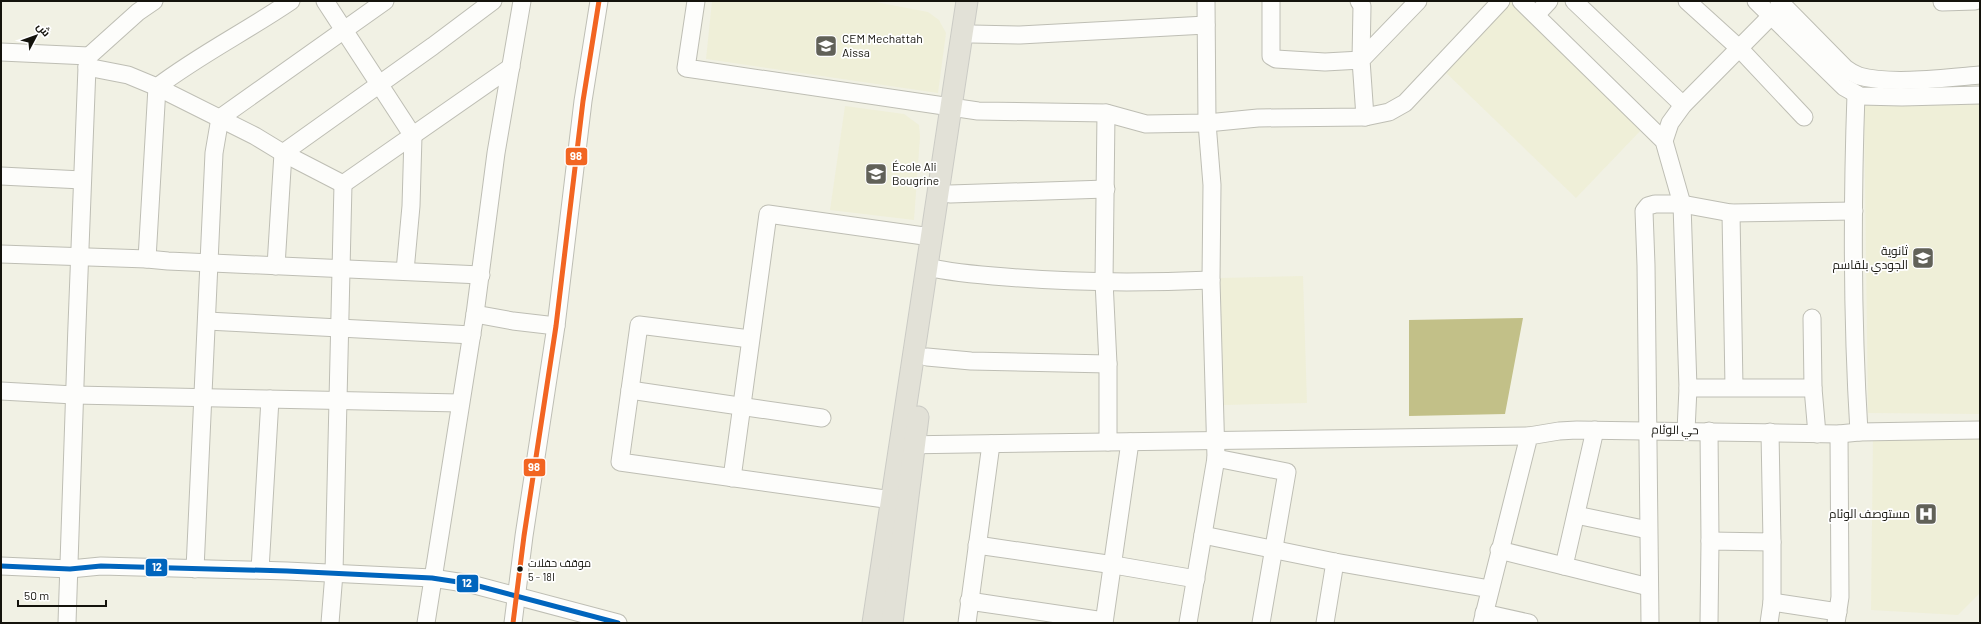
<svg xmlns="http://www.w3.org/2000/svg" width="1981" height="624" font-family="Barlow,Cairo,sans-serif">
<style>
.built{fill:#efefd8}
.water{fill:#c2c088}
.lines{fill:none;stroke-linecap:round;stroke-linejoin:round}
.minor-casing{stroke:#bebeb4;stroke-width:19}
.major-casing{stroke:#cbcbc5;stroke-width:23}
.minor{stroke:#fdfdfb;stroke-width:17}
.major{stroke:#e2e1d7;stroke-width:21}
.bus-1-casing{stroke:#fff;stroke-width:8}
.bus-2-casing{stroke:#fff;stroke-width:8}
.bus-1{stroke:#0065bd;stroke-width:5}
.bus-2{stroke:#f26522;stroke-width:5}
.bus-dot{fill:#14130c;stroke:#fff;stroke-width:1.5}
.labels{text-anchor:middle;stroke-width:3.5;stroke-linejoin:round;paint-order:stroke}
.bus-label{font-size:11px;fill:#14130c;stroke:#fff;text-anchor:start}
.poi-label{font-size:12px;fill:#14130c;stroke:#fff;text-anchor:start}
.street-label{font-size:12px;fill:#14130c;stroke:#fff}
.line-badge{stroke:#fff;stroke-width:1.5}
.badge-label{font-size:11px;text-anchor:middle;font-weight:bold;fill:#fff}
</style>
<rect width="100%" height="100%" fill="#f1f1e4"/>
<g class="built">
<path d="M712 1H870L928 12 939 20 946 33 938 93 706 59Z"/>
<path d="M1504 1H1512L1644 127 1576 198 1440 67Z"/>
<path d="M1980 100V414L1868 413 1864 103Z"/>
<path d="M845 106 904 114 919 125 920 137 914 220 830 210Z"/>
<path d="M1303 276 1307 403 1224 405 1220 278Z"/>
<path d="M1873 435H1980V593L1958 615 1871 610Z"/>
</g>
<path class="water" d="M1523 318 1505 414 1409 416V320Z"/>
<g class="lines">
<g class="minor-casing">
<g id="minor">
<path d="M325 1 413 136 411 206 405 271"/>
<path d="M696 1 686 68 978 111 1106 113 1146 124 1207 123 1258 118 1365 117 1389 112 1405 103 1501 1"/>
<path d="M1271 1V56L1276 59 1325 62 1361 60 1362 6 1359 1"/>
<path d="M1521 1 1664 141 1682 204 1688 388 1686 431"/>
<path d="M1574 1 1683 105"/>
<path d="M1687 1 1740 49 1804 117"/>
<path d="M1756 1 1844 87 1860 96 1902 97 1980 95"/>
<path d="M1779 1 1845 68C1849 71 1854 74 1859 76 1890 85 1946 78 1980 75"/>
<path d="M1942 2 1975 1"/>
<path d="M1536 15 1549 1"/>
<path d="M972 34 1020 35 1206 25"/>
<path d="M1 52 89 56"/>
<path d="M87 67 128 75 157 87 255 136 283 153 343 184"/>
<path d="M1856 94C1852 207 1852 319 1859 432"/>
<path d="M1106 113 1104 281 1108 364V442"/>
<path d="M1365 117 1361 60 1418 1"/>
<path d="M1664 141 1670 123 1683 105 1779 8"/>
<path d="M1 176 82 180"/>
<path d="M343 184 511 67"/>
<path d="M950 194 1106 189"/>
<path d="M1731 213 1734 387"/>
<path d="M1 254 147 259 168 261 481 275"/>
<path d="M147 259 157 87C199 55 247 31 291 1"/>
<path d="M276 266 283 153 433 46 493 1"/>
<path d="M927 267C953 273 979 275 1006 277 1074 283 1143 283 1211 280"/>
<path d="M475 314 513 321 556 326"/>
<path d="M1812 318 1813 388"/>
<path d="M207 321 472 335"/>
<path d="M750 339 639 325 620 462 892 500"/>
<path d="M927 357 971 361 1108 364"/>
<path d="M1688 388H1813L1817 434"/>
<path d="M630 390 822 418"/>
<path d="M1 391 74 395 460 403"/>
<path d="M1595 430 1564 566 1649 587"/>
<path d="M1709 431 1710 541"/>
<path d="M901 445 1529 436"/>
<path d="M1216 458 1287 472 1261 623"/>
<path d="M732 478 768 214 931 237"/>
<path d="M1576 515 1648 530"/>
<path d="M1203 535 1335 562 1490 589"/>
<path d="M977 545 1114 565 1196 579"/>
<path d="M1499 550 1564 566"/>
<path d="M1 566 70 569 101 566 287 571 432 578 471 584 618 623"/>
<path d="M195 569 214 153 220 118 385 1"/>
<path d="M260 570 270 399"/>
<path d="M969 601 1104 621"/>
<path d="M1772 602 1838 612"/>
<path d="M1484 613 1529 623"/>
<path d="M67 623C72 438 80 252 87 67L89 56 138 12 154 1"/>
<path d="M330 623 334 573 343 184"/>
<path d="M426 623 475 314 496 153 522 1"/>
<path d="M513 623 524 536 556 326 583 101 599 1"/>
<path d="M967 623 991 444"/>
<path d="M1104 623 1130 442"/>
<path d="M1188 623 1216 458 1211 280 1212 185 1207 123 1206 1"/>
<path d="M1325 623 1335 562"/>
<path d="M1482 623 1529 436 1559 431 1577 430 1839 434 1859 432 1980 430"/>
<path d="M1650 623 1646 265 1644 211 1648 206 1655 204H1682L1731 213 1854 211"/>
<path d="M1709 623 1710 541 1772 542 1770 432"/>
<path d="M1769 623 1772 602V542"/>
<path d="M1836 623 1840 597 1839 434"/>
</g>
</g>
<g class="major-casing">
<g id="major">
<path d="M873 623 967 1"/>
<path d="M892 623 918 417"/>
</g>
</g>
<use href="#minor" class="minor"/>
<use href="#major" class="major"/>
<g class="bus-1-casing">
<path id="bus-1" d="M1 566 70 569 101 566 287 571 432 578 471 584 618 623"/>
</g>
<g class="bus-2-casing">
<path id="bus-2" d="M513 623 524 536 556 326 583 101 599 1"/>
</g>
<use href="#bus-1" class="bus-1"/>
<use href="#bus-2" class="bus-2"/>
</g>
<defs>
<g id="school-square" transform="scale(1.15)"><rect x="-9" y="-9" width="18" height="18" rx="4" fill="#616158" stroke="#fff"/><path d="M0-5L7-2L0 1L-7-2ZM-4 1L0 2.5L4 1V4Q0 6-4 4Z" fill="#fff"/></g>
<g id="hospital-square" transform="scale(1.15)"><rect x="-9" y="-9" width="18" height="18" rx="4" fill="#616158" stroke="#fff"/><path d="M-5-5h3v3.5h4V-5h3V5h-3V1.5h-4V5h-3Z" fill="#fff"/></g>
</defs>
<g fill-rule="evenodd">
<use href="#school-square" x="826" y="46"/>
<use href="#school-square" x="876" y="174"/>
<use href="#school-square" x="1923" y="258"/>
<use href="#hospital-square" x="1926" y="514"/>
</g>
<circle class="bus-dot" cx="520" cy="569" r="3.5"/>
<g class="labels">
<g class="bus-label">
<text x="528" y="567">موقف حفلات<tspan x="528" dy="14">5 - 18ا</tspan></text>
</g>
<g class="poi-label">
<text x="842" y="43">CEM Mechattah<tspan x="842" dy="14">Aissa</tspan></text>
<text x="892" y="171">École Ali<tspan x="892" dy="14">Bougrine</tspan></text>
<text x="1908" y="255" text-anchor="end">ثانوية<tspan x="1908" dy="14">الجودي بلقاسم</tspan></text>
<text x="1910" y="518" text-anchor="end">مستوصف الوئام</text>
</g>
<g class="street-label">
<text transform="translate(1675 430) rotate(1)" y="4">حي الوئام</text>
</g>
</g>
<g class="line-badge">
<rect x="565" y="147" width="23" height="19" rx="4" fill="#f26522"/>
<rect x="523" y="458" width="23" height="19" rx="4" fill="#f26522"/>
<rect x="145" y="558" width="23" height="19" rx="4" fill="#0065bd"/>
<rect x="456" y="574" width="23" height="19" rx="4" fill="#0065bd"/>
</g>
<g class="badge-label">
<text x="576" y="160">98</text>
<text x="534" y="471">98</text>
<text x="157" y="571">12</text>
<text x="467" y="587">12</text>
</g>
<rect width="1981" height="624" fill="none" stroke="#14130c" stroke-width="4"/>
<g transform="translate(36 36) rotate(49)" stroke="#ffffff" stroke-width="3" paint-order="stroke">
<path d="M0-3L7 15L0 10L-7 15Z" fill="#14130c"/>
<text y="-6" font-size="11" font-weight="bold" text-anchor="middle" fill="#14130c">ش</text>
</g>
<path d="M18 600v6h88v-6" fill="none" stroke="#14130c" stroke-width="2"/>
<text x="24" y="600" font-size="12" fill="#14130c" stroke="#ffffff" stroke-width="3" paint-order="stroke">50 m</text>
</svg>
